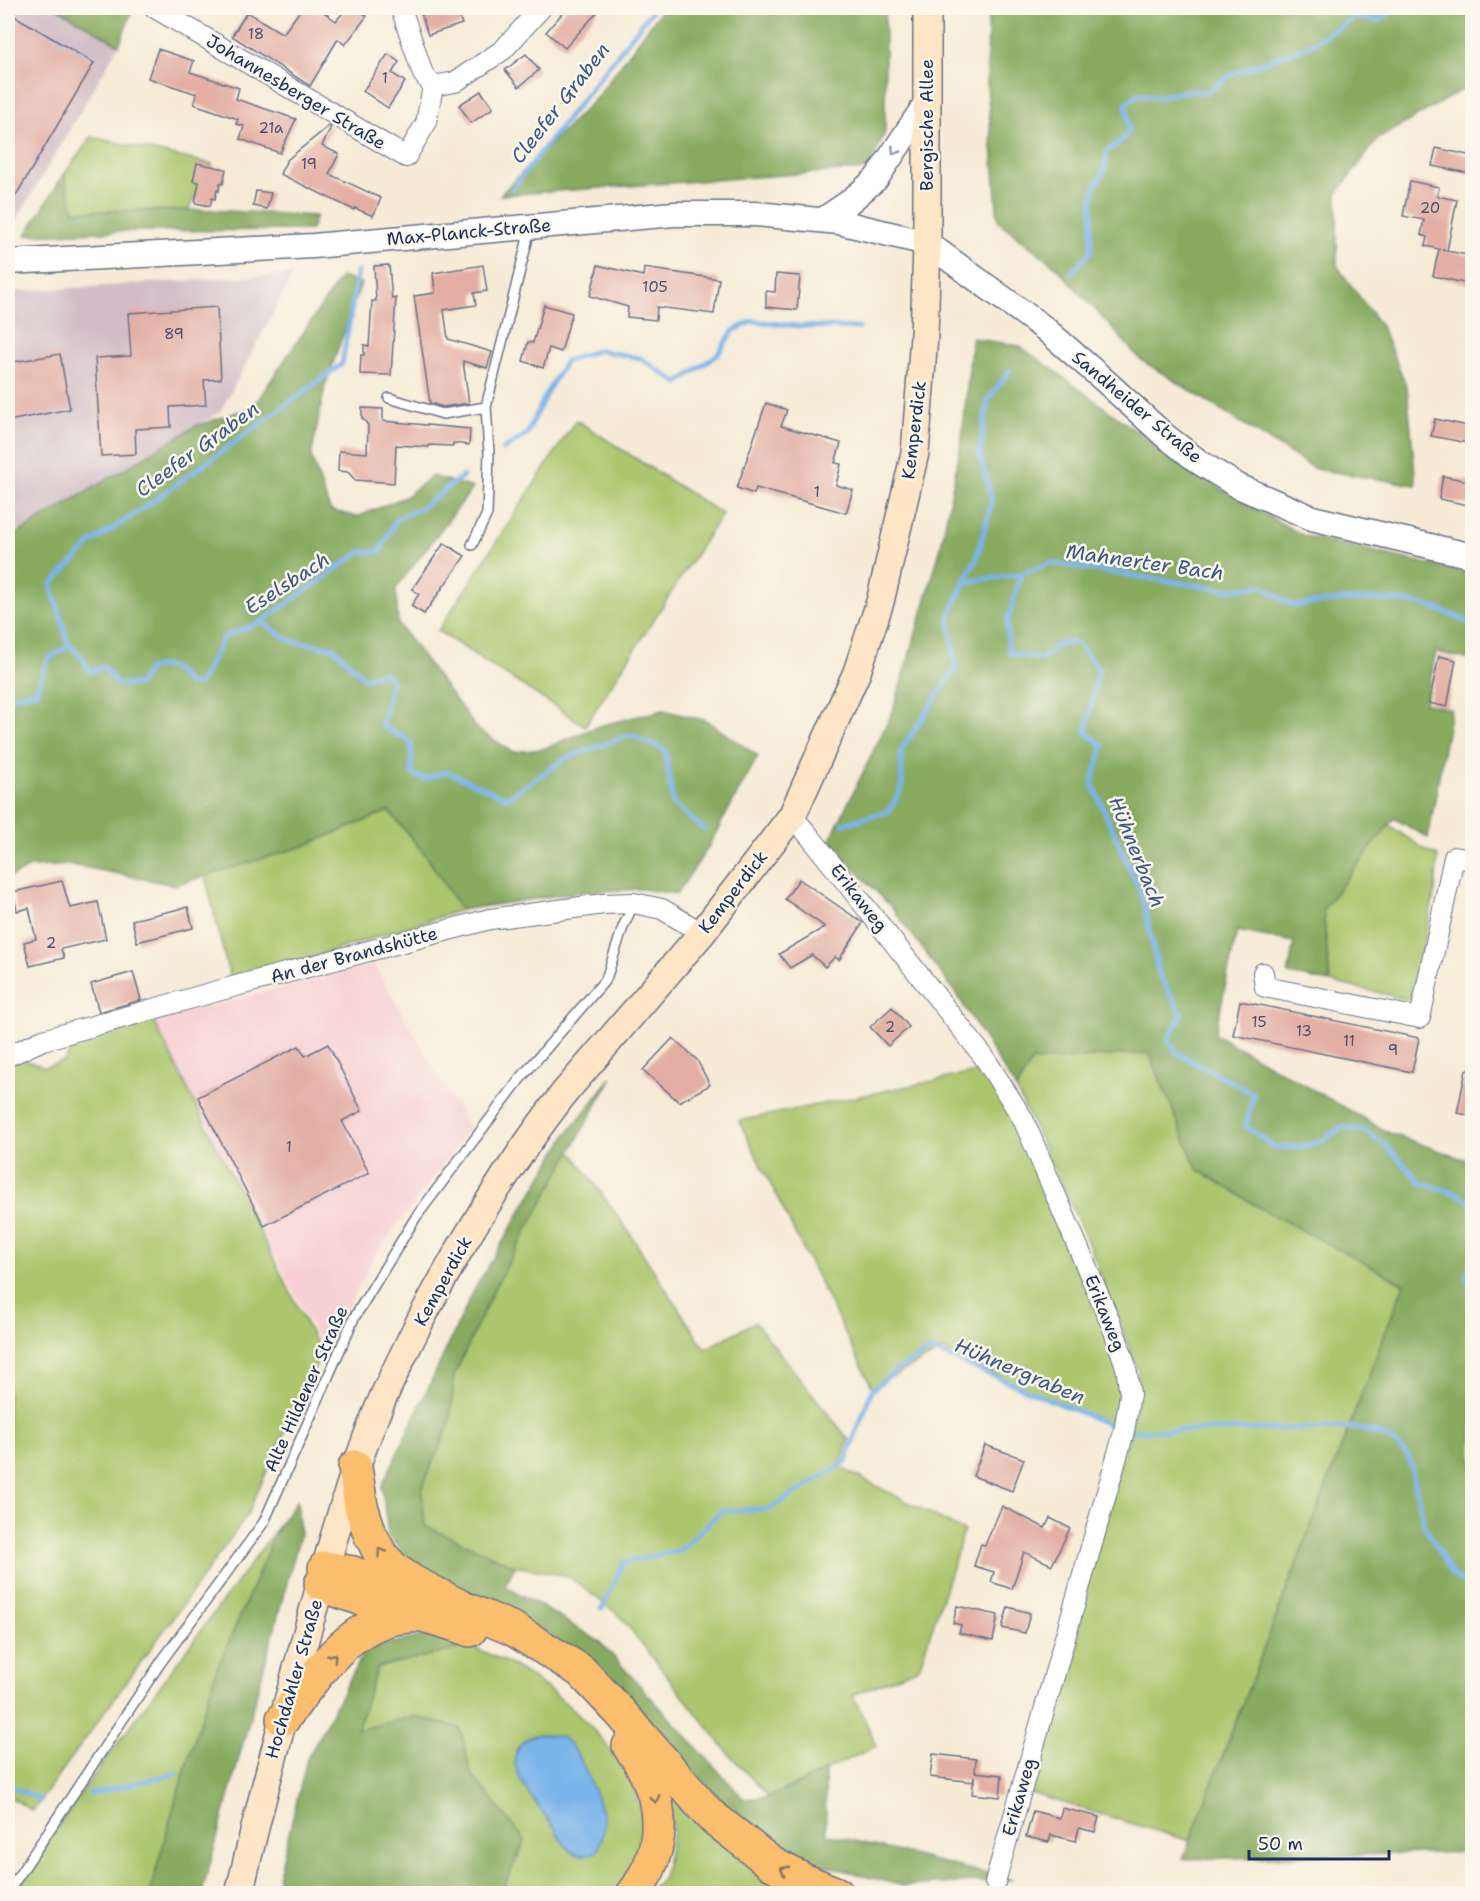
<svg xmlns="http://www.w3.org/2000/svg" width="1480" height="1901" font-family="'Shantell Sans',sans-serif">
<style>
.built{fill:#f7cfd3}
.industrial{fill:#d2bdc7}
.green{fill:#abc66d;stroke:#637a66;stroke-width:1.5;fill-rule:evenodd}
.forest{fill:#88ab60;stroke:#526d5f;stroke-width:1.5}
.water{fill:#7ab4eb;stroke:#4a72a4;stroke-width:1.5}
.lines{fill:none;stroke-linecap:round;stroke-linejoin:round}
.stream{stroke:#7ab4eb;stroke-width:5}
.building{fill:#e3afa5}
.service-casing{stroke:#687188;stroke-width:12}
.minor-casing{stroke:#687188;stroke-width:22}
.tertiary-casing{stroke:#687188;stroke-width:27}
.secondary-casing{stroke:#687188;stroke-width:30}
.motorway-casing{stroke:#687188;stroke-width:36}
.service{stroke:#fff;stroke-width:9}
.minor{stroke:#fff;stroke-width:20}
.tertiary{stroke:#fff;stroke-width:24}
.secondary{stroke:#fde5c5;stroke-width:27}
.motorway{stroke:#fbbe6e;stroke-width:33}
.oneway{stroke:#8d97ae}
.oneway2{stroke:#8b7666}
.labels{text-anchor:middle;stroke-width:5;stroke-linejoin:round;paint-order:stroke}
.number-label{font-size:15px;fill:#4d4f70}
.street-label{font-size:18px;fill:#1b2f5e;stroke:#fbf7ec}
.water-label{font-size:20px;font-style:italic;fill:#385788;stroke:#fbf7ec}
</style>
<rect width="100%" height="100%" fill="#fbf7ec"/>
<filter id="ink" filterUnits="userSpaceOnUse"><feTurbulence type="fractalNoise" baseFrequency=".0167" numOctaves="2"/><feDisplacementMap in="SourceGraphic" scale="12" xChannelSelector="R" yChannelSelector="G"/><feConvolveMatrix kernelMatrix="1 2 1 2 8 2 1 2 1" color-interpolation-filters="sRGB"/></filter>
<filter id="wash" filterUnits="userSpaceOnUse"><feTurbulence type="fractalNoise" baseFrequency=".008" numOctaves="4" result="noise"/><feDisplacementMap in="SourceGraphic" scale="24" xChannelSelector="R" yChannelSelector="G"/><feGaussianBlur stdDeviation="1.35" result="paint"/><feColorMatrix in="noise" values="0 0 0 0 0 0 0 0 0 0 0 0 0 0 0 0 0 1.4 0 .05"/><feComposite in="paint" operator="in"/></filter>
<g filter="url(#wash)">
<rect width="100%" height="100%" fill="#f7ebd7"/>
<path class="built" d="M374 965 470 1129 374 1256 325 1353 153 1020Z"/>
<path class="industrial" d="M8 8H57L119 45 12 228 10 292 294 274 220 412 8 539Z"/>
<g class="green">
<path d="M91 137 212 164 188 210 74 211 64 175Z"/>
<path d="M576 420 722 514 585 726 438 631Z"/>
<path d="M389 811 427 857 461 910 231 983 205 875 301 847Z"/>
<path d="M1389 825 1427 851 1438 856 1435 890 1412 1000 1330 982 1323 909Z"/>
<path d="M153 1020 321 1353 246 1517 33 1811 8 1796V1067L17 1058 45 1067 64 1061 78 1041Z"/>
<path d="M1149 1053 1198 1169 1260 1208 1404 1284 1190 1841 1027 1792 1137 1404 1138 1370 1088 1242 1016 1089 1032 1061Z"/>
<path d="M986 1070 1025 1139 1122 1368 1118 1430 943 1350 872 1387 739 1121Z"/>
<path d="M571 1151 626 1228 705 1349 755 1322 849 1440 839 1467 964 1531 919 1668 853 1695 877 1746 769 1797 728 1753 619 1615 568 1576 515 1566 425 1526 422 1487 450 1423 454 1376 493 1291Z"/>
<path d="M279 1525 215 1674 176 1799 150 1893 12 1894 86 1786Z"/>
<path d="M457 1640C476 1649 497 1657 515 1667 585 1708 694 1812 615 1893H501L525 1840 471 1774 460 1728 357 1730 377 1667 458 1649ZM594 1794 600 1807 564 1843 553 1825Z"/>
<path d="M660 1780 809 1894H646L663 1878 673 1833Z"/>
</g>
<g class="forest">
<path d="M57 8H131L133 9 119 45Z"/>
<path d="M663 8H885V132L868 169 500 195 597 97Z"/>
<path d="M988 8H1472V84L1378 139 1337 193V266L1381 326 1407 387 1416 485 1315 469 1141 360 1056 267 998 221 987 85Z"/>
<path d="M64 174 74 211 209 210 316 216 311 230 130 231 26 235Z"/>
<path d="M341 277 361 283 325 386 311 457 330 510 357 517 405 497 432 476 473 488 396 588 398 624 478 730 513 752 543 749 599 726 663 710 707 721 758 756 707 849 677 894 642 889 580 892 461 910 427 857 389 811 301 847 175 885 73 865 30 867 8 878V539L196 426 253 407Z"/>
<path d="M972 338 1019 346 1044 363 1189 470 1302 535 1472 574V660L1436 652 1425 704 1451 709 1428 838 1394 818 1323 909 1330 982 1288 974 1294 942 1237 931 1215 1034 1389 1133 1472 1162V1852L1183 1859 1404 1284 1260 1208 1197 1169 1149 1053 1032 1061 1016 1089 957 995 893 909 829 842 893 711 940 551 962 438Z"/>
<path d="M612 1077 493 1291 454 1376 450 1423 422 1487 425 1526 515 1566 505 1586 534 1602 600 1642 744 1799 769 1797 825 1771 826 1834 1012 1880 903 1886 805 1860 747 1821 716 1795 641 1713 409 1559 388 1536 382 1486 474 1290 567 1134Z"/>
<path d="M297 1500 300 1535 202 1893H150L176 1799 215 1674 279 1525Z"/>
<path d="M427 1635 457 1640 458 1649 377 1667 357 1730 414 1716 460 1728 471 1774 525 1840 501 1893 274 1894 307 1759 366 1649Z"/>
</g>
<path class="water" d="M535 1735C544 1735 555 1734 563 1738 578 1746 604 1809 604 1825 604 1834 600 1844 597 1852 590 1854 581 1857 574 1853 563 1847 558 1832 551 1823 534 1800 489 1753 535 1735Z"/>
<g class="lines">
<g class="stream">
<path d="M512 189 654 8"/>
<path d="M1071 273 1091 251 1093 192 1105 168 1106 152 1120 142 1129 131 1126 103 1139 94 1161 97 1188 90 1205 93 1230 75 1308 46 1356 17 1378 21 1398 8"/>
<path d="M503 450 527 434 547 392 566 361 599 350 640 358 678 383 718 354 733 331 753 321 798 326 859 328"/>
<path d="M1021 574 1051 563 1226 590 1262 586 1293 606C1335 600 1378 596 1420 604 1437 607 1457 617 1472 624"/>
<path d="M964 582 1021 574 1007 623 1009 653 1042 659 1060 643H1077L1099 669 1086 732 1103 746 1092 783 1143 898 1159 975 1182 1014 1168 1040 1177 1053 1254 1094 1246 1126 1274 1147H1299L1323 1140 1342 1127 1364 1130 1386 1145 1421 1183 1457 1194 1472 1203"/>
<path d="M261 622 291 641 334 648 365 679 383 672 392 680 382 726 411 742 412 774 423 779 447 772 507 798 566 758 631 735 665 750 673 804 704 829"/>
<path d="M69 645 51 585 91 543 141 510 342 364 358 271"/>
<path d="M8 697 36 692 48 659 69 645 82 657 90 672 104 667 117 684 139 685 148 669C170 663 175 667 188 684H199L224 637 261 622 360 552H380L396 519 421 508 463 476"/>
<path d="M843 824 889 811 902 788 901 750 956 668 949 618 964 582 976 560 992 501 979 453 988 400 1009 371"/>
<path d="M1472 1261 1466 1278 1472 1288"/>
<path d="M1134 1431 1353 1428 1374 1432 1390 1439 1409 1457 1424 1524 1450 1572 1472 1591"/>
<path d="M602 1609 623 1563 681 1550 721 1511 769 1509 845 1463 872 1390 896 1370 932 1350 1115 1427"/>
<path d="M8 1785 41 1800"/>
<path d="M90 1794 178 1773"/>
</g>
</g>
<g id="blocks">
<g class="building">
<path d="M302 8H318L336 21 347 8H355L367 16 345 45 338 39 310 86 232 36 247 12 283 34Z"/>
<path d="M439 8H456L462 24 428 35 421 13Z"/>
<path d="M567 8H601L565 48 546 32Z"/>
<path d="M8 12 94 63 8 209Z"/>
<path d="M158 49 194 61 190 72 239 88 236 99 296 119 280 153 240 139 244 126 236 124 238 119 194 104 197 94 148 78Z"/>
<path d="M388 54 399 62 392 73 405 82 388 108 363 91Z"/>
<path d="M526 54 539 70 519 87 505 70Z"/>
<path d="M481 91 493 108 471 123 459 105Z"/>
<path d="M329 126 331 127 322 146 339 154 329 174 381 198 373 216 355 208 354 210 280 174 287 160Z"/>
<path d="M1436 148 1473 156V174L1432 166Z"/>
<path d="M197 163 226 169 223 184 220 183 219 191 217 190 215 199 212 198 210 206 195 203 199 182 193 181Z"/>
<path d="M1410 181 1439 187 1437 196 1457 200 1447 251 1442 250 1473 256V285L1433 276 1439 249 1425 246 1427 237 1421 235 1424 220 1403 216Z"/>
<path d="M256 191 271 193 267 209 253 206Z"/>
<path d="M389 265 392 299 396 298 391 375 360 374 361 355H364V345L369 346 372 301H376L374 266Z"/>
<path d="M483 265 487 291 474 293 476 305 444 310 448 339 492 352 487 368 463 361 469 403 443 407 430 403 414 296 435 293 433 273Z"/>
<path d="M598 265 643 276 644 268 719 279 714 314 657 307 656 320 627 317 628 307 590 296Z"/>
<path d="M776 274 800 276 797 310 766 307V291L775 292Z"/>
<path d="M544 305 572 313 561 352 549 348 543 368 523 361 528 342 533 343Z"/>
<path d="M217 307 221 379 204 380 206 405 170 407 171 427 135 429 136 454 101 456 95 358 131 356 128 313Z"/>
<path d="M60 354 70 409 8 421V363Z"/>
<path d="M766 403 787 410 781 426 841 443 835 463 841 464 836 485 853 490 846 513 756 488 754 494 737 488Z"/>
<path d="M362 408 383 409V421L470 429 469 445 453 443V446L429 445V447L396 445 394 483 355 480 348 472 338 471 339 451 367 453 368 425 362 418Z"/>
<path d="M1435 419 1473 427V444L1431 436Z"/>
<path d="M1443 476 1473 482V506L1439 499Z"/>
<path d="M444 543 465 556 424 614 411 606 419 594 412 589Z"/>
<path d="M1439 656 1456 660 1447 707 1429 703Z"/>
<path d="M799 879 863 923 839 960 835 957 825 967 812 955 790 968 779 954 825 927 785 899Z"/>
<path d="M62 881 70 908 98 902 106 939 61 949 64 958 30 966 24 942 36 939 29 908 17 911 13 892Z"/>
<path d="M188 907 193 928 137 942 132 920Z"/>
<path d="M133 972 141 1000 99 1012 91 984Z"/>
<path d="M1240 1001 1419 1038 1412 1072 1233 1035Z"/>
<path d="M892 1007 909 1027 888 1046 870 1027Z"/>
<path d="M673 1038 697 1060 710 1085 679 1102 643 1070Z"/>
<path d="M328 1044 362 1111 342 1121 369 1173 264 1226 198 1097 299 1046 305 1056Z"/>
<path d="M1466 1070H1473V1116L1457 1113Z"/>
<path d="M985 1445 1024 1459 1012 1491 973 1476Z"/>
<path d="M1002 1506 1045 1528 1050 1518 1070 1528 1052 1565 1024 1552 1012 1589 991 1582 994 1572 974 1566 981 1544 985 1545Z"/>
<path d="M957 1606 998 1615 993 1641 959 1633 961 1625 953 1623Z"/>
<path d="M1008 1607 1030 1613 1025 1633 1002 1628Z"/>
<path d="M933 1754 976 1759 975 1772 1002 1775 1000 1797 972 1794 974 1776V1782L930 1777Z"/>
<path d="M1062 1808 1099 1817 1095 1832 1079 1828 1076 1841 1051 1835 1049 1842 1026 1837 1033 1811 1060 1818Z"/>
</g>
</g>
</g>
<g filter="url(#ink)">
<use href="#blocks" fill-opacity="0" stroke="#687188" stroke-width="1.5"/>
<g class="lines">
<g class="service-casing">
<g id="service">
<path d="M389 398 443 414 486 407"/>
<path d="M472 545 487 514 489 453 486 407 527 242 528 229"/>
<path d="M8 1892 161 1662 264 1522 354 1318 416 1217 520 1079 606 979 623 927 634 903"/>
</g>
</g>
<g class="minor-casing">
<g id="minor">
<path d="M155 8 406 157 426 123 433 86 423 74 401 8"/>
<path d="M433 86 455 82 503 50 541 8"/>
<path d="M792 816 811 838 984 1057 1023 1119 1114 1331 1126 1367 1130 1394 1124 1432 995 1882"/>
<path d="M1263 973 1265 987 1420 1018 1454 857 1472 860"/>
<path d="M8 1056 43 1040 221 990 490 919 604 904 634 903 662 909 702 933"/>
</g>
</g>
<g class="tertiary-casing">
<g id="tertiary">
<path d="M823 220 848 203 876 179 927 102"/>
<path d="M8 262 313 246 674 214H756L839 222 927 243 1044 328 1104 380 1164 435 1199 462 1238 486 1312 518 1472 556"/>
</g>
</g>
<g class="secondary-casing">
<path id="secondary" d="M239 1894C261 1801 285 1709 311 1618 330 1551 348 1484 374 1419 387 1386 404 1354 420 1321 462 1241 510 1163 565 1092L702 933 792 816 857 672 880 602 915 453 924 336 927 243V8"/>
</g>
<g class="motorway-casing">
<g id="motorway">
<path d="M355 1467 361 1506 370 1534 381 1555 395 1570 413 1582 463 1608 513 1629 581 1671 619 1711 710 1815 771 1863 803 1880 837 1894"/>
<path d="M325 1568 353 1573 406 1591"/>
<path d="M321 1584C369 1605 421 1611 470 1630"/>
<path d="M283 1719C317 1675 351 1617 412 1616"/>
<path d="M629 1746C657 1782 668 1827 648 1870 643 1878 640 1886 633 1894"/>
</g>
</g>
<use href="#service" class="service"/>
<use href="#minor" class="minor"/>
<use href="#tertiary" class="tertiary"/>
<use href="#secondary" class="secondary"/>
<use href="#motorway" class="motorway"/>
</g>
<defs><path id="oneway-chevron" d="M-2-3.5L2.5 0L-2 3.5" fill="none" stroke-width="1.6" stroke-linecap="round" stroke-linejoin="round" transform="scale(1.5)"/></defs>
<use class="oneway" href="#oneway-chevron" transform="translate(895 151) rotate(123)"/>
<g class="oneway2">
<use href="#oneway-chevron" transform="translate(381 1552) rotate(-124)"/>
<use href="#oneway-chevron" transform="translate(333 1657) rotate(-47)"/>
<use href="#oneway-chevron" transform="translate(655 1799) rotate(78)"/>
<use href="#oneway-chevron" transform="translate(784 1870) rotate(-152)"/>
</g>
</g>
<g class="labels">
<g class="number-label">
<text x="256" y="39">18</text>
<text x="385" y="83">1</text>
<text x="271" y="133">21a</text>
<text x="309" y="169">19</text>
<text x="1430" y="213">20</text>
<text x="655" y="292">105</text>
<text x="174" y="339">89</text>
<text x="817" y="497">1</text>
<text x="51" y="948">2</text>
<text x="1259" y="1027">15</text>
<text x="890" y="1032">2</text>
<text x="1304" y="1036">13</text>
<text x="1349" y="1046">11</text>
<text x="1393" y="1055">9</text>
<text x="289" y="1152">1</text>
</g>
<g class="street-label">
<text transform="translate(296 92) rotate(31)" y="6">Johannesberger Straße</text>
<text transform="translate(927 125) rotate(-90)" y="6">Bergische Allee</text>
<text transform="translate(469 232) rotate(-5)" y="6">Max-Planck-Straße</text>
<text transform="translate(1137 407) rotate(40)" y="6">Sandheider Straße</text>
<text transform="translate(914 430) rotate(-83)" y="6">Kemperdick</text>
<text transform="translate(733 892) rotate(-52)" y="6">Kemperdick</text>
<text transform="translate(859 898) rotate(52)" y="6">Erikaweg</text>
<text transform="translate(354 955) rotate(-15)" y="6">An der Brandshütte</text>
<text transform="translate(443 1281) rotate(-61)" y="6">Kemperdick</text>
<text transform="translate(1105 1313) rotate(68)" y="6">Erikaweg</text>
<text transform="translate(306 1389) rotate(-66)" y="6">Alte Hildener Straße</text>
<text transform="translate(294 1679) rotate(-74)" y="6">Hochdahler Straße</text>
<text transform="translate(1019 1797) rotate(-74)" y="6">Erikaweg</text>
</g>
<g class="water-label">
<text transform="translate(560 103) rotate(-52)" y="7">Cleefer Graben</text>
<text transform="translate(197 449) rotate(-36)" y="7">Cleefer Graben</text>
<text transform="translate(1145 562) rotate(8)" y="7">Mahnerter Bach</text>
<text transform="translate(287 583) rotate(-33)" y="7">Eselsbach</text>
<text transform="translate(1137 852) rotate(68)" y="7">Hühnerbach</text>
<text transform="translate(1020 1371) rotate(23)" y="7">Hühnergraben</text>
</g>
</g>
<rect width="1480" height="1901" fill="none" stroke="#fbf7ec" stroke-width="30"/>
<path d="M1249 1850v9h140v-9" fill="none" stroke="#1b2f5e" stroke-width="3"/>
<text x="1258" y="1850" font-size="18" fill="#1b2f5e" stroke="#fbf7ec" stroke-width="4.5" paint-order="stroke">50 m</text>
</svg>
